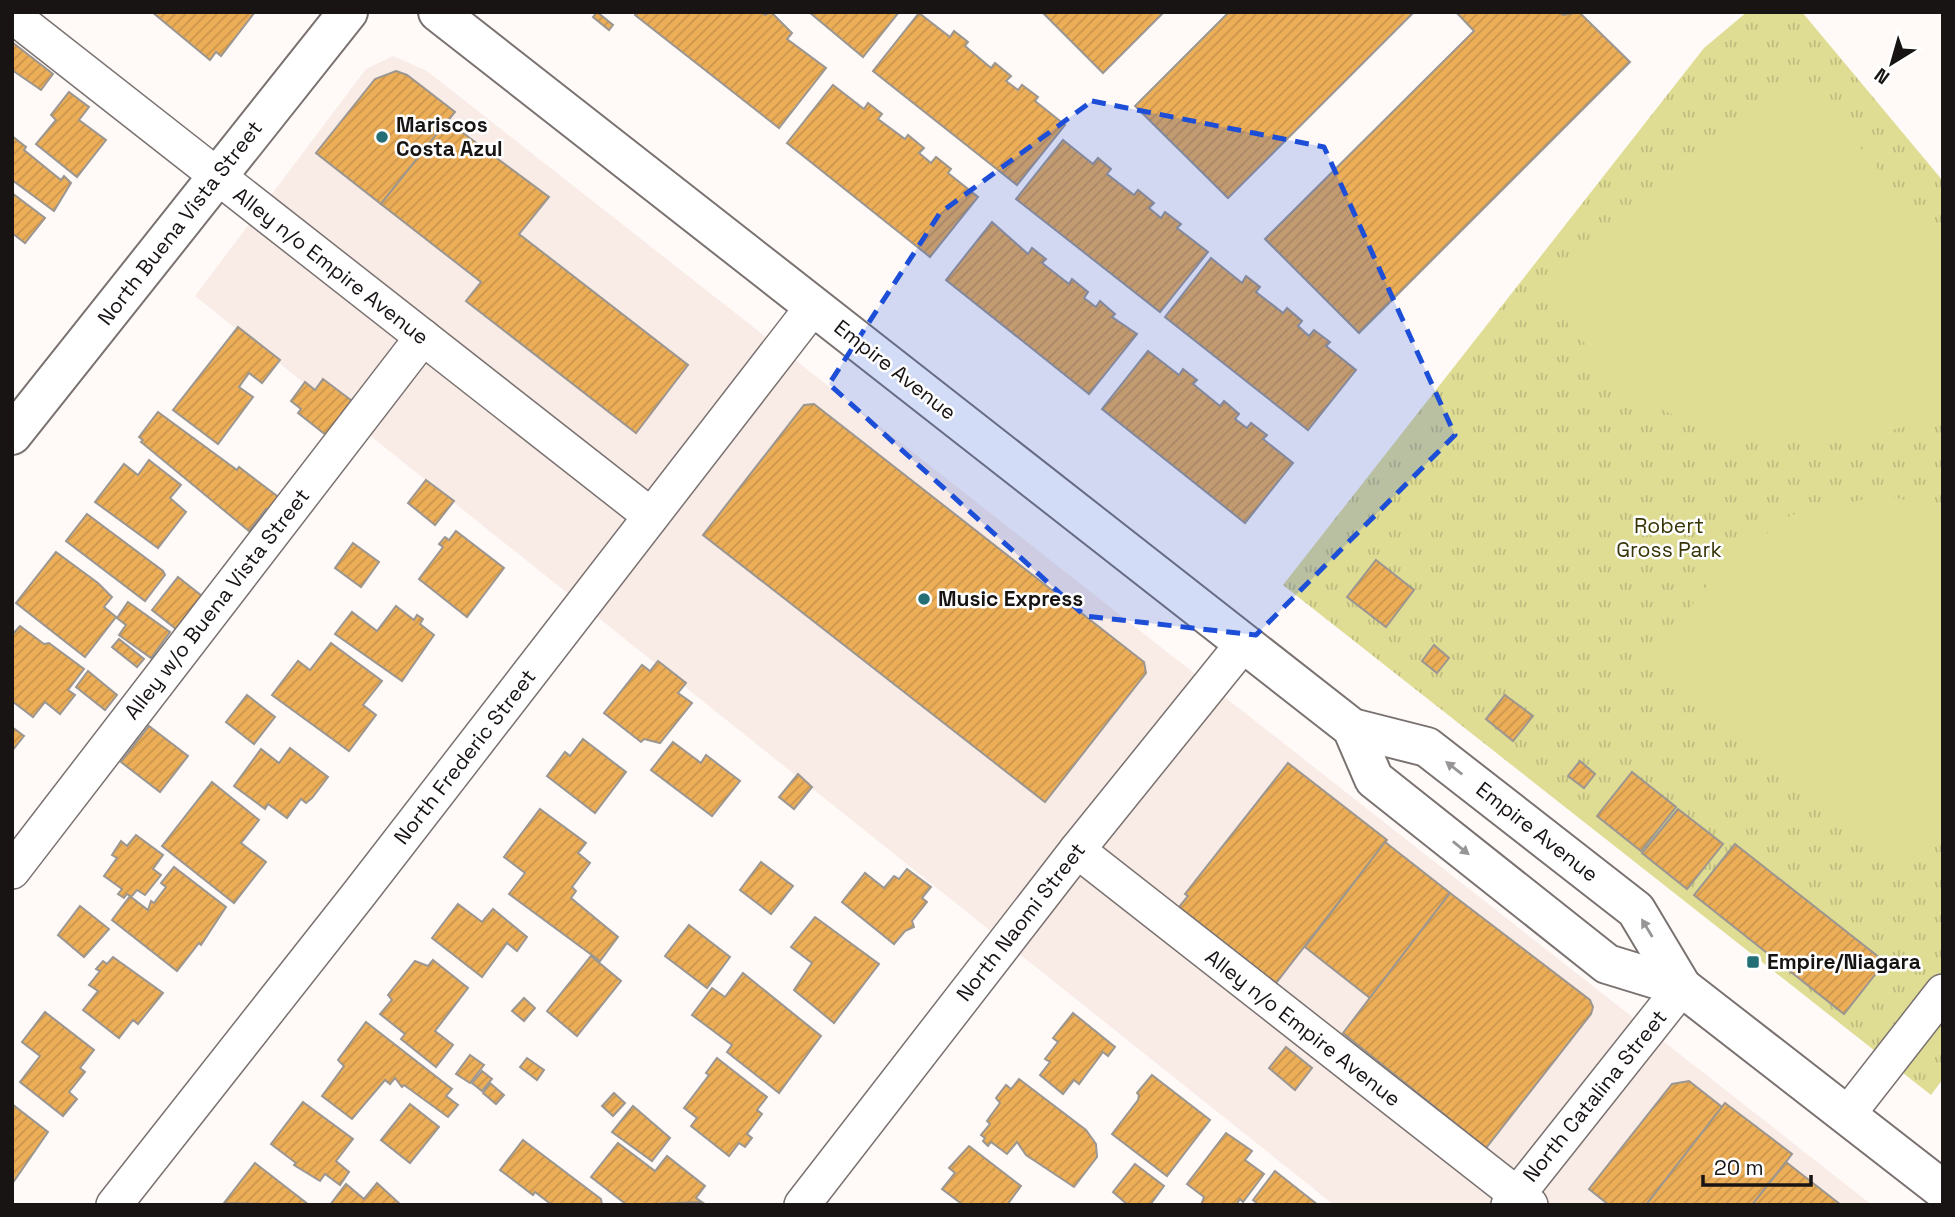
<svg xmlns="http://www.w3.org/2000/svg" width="1955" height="1217" font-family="'Space Grotesk',sans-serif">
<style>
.built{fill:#f9ece7}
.park{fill:url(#park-tufts)}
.pitch{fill:#dfdc94}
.building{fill:url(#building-hatch);stroke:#9b9690;stroke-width:2}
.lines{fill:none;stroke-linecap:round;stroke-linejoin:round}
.minor-casing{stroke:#7a7270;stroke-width:38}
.major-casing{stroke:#7a7270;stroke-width:42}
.minor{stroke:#fff;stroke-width:35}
.major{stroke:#fff;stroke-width:38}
.oneway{fill:#979595}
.marked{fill:#1d4ed8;fill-opacity:0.2;stroke:#1d4ed8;stroke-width:5;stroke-dasharray:14 9;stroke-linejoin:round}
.poi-dot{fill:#246e75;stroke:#fff;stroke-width:2.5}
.labels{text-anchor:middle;stroke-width:5;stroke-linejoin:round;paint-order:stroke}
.poi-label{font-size:21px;font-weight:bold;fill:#171413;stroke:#fff;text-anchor:start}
.street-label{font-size:21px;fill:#171413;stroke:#fff}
.park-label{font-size:21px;fill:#373406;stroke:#fff}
</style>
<defs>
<pattern id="park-tufts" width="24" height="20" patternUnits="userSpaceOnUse" patternTransform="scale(1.75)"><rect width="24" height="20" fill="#dfdc94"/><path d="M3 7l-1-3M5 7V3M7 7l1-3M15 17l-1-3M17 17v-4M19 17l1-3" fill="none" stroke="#bfbc7f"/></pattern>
<pattern id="building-hatch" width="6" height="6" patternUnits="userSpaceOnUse" patternTransform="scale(1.75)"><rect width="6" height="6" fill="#edae58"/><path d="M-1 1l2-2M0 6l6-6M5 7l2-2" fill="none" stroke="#ca954c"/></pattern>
</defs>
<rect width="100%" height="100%" fill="#fffaf8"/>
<path class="built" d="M393 56 427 71 1872 1205H1334L195 296 366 69Z"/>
<path class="park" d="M1747 12H1802L1943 181V1079L1931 1095 1283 585 1704 48Z"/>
<g class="pitch">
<path d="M1800 89 1821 101 1943 246V411L1932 421 1819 446 1717 433 1627 395 1540 289 1779 92Z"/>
<path d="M1884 495 1943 509V828L1927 848 1911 861 1890 854 1646 665 1719 570 1791 515Z"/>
</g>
<g class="building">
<path d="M152 12H255L221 56 216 52 210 60Z"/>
<path d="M597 12 613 25 609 30 593 17Z"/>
<path d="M637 12H762L765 15 771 12 792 33 787 39 826 68 779 128 635 15Z"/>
<path d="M809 12H899L863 57Z"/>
<path d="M1042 12H1164L1103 73Z"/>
<path d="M1229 12H1414L1228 198 1135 106Z"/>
<path d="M1560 12 1563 15 1579 12 1630 62 1359 333 1265 239 1474 31 1456 12Z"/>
<path d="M919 13 950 37 954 31 968 42 965 46 991 68 995 63 1011 76 1006 81 1018 90 1022 85 1038 97 1035 101 1065 125 1017 185 873 71Z"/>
<path d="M12 42 53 74 41 90 12 70Z"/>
<path d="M396 71 407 75 455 112 381 204 316 153 375 79Z"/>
<path d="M833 85 864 109 868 103 882 114 878 119 905 139 908 135 924 148 919 153 931 163 936 157 951 169 948 173 978 197 930 257 787 143Z"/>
<path d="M69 92 89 107 79 120 106 140 77 177 36 144 56 120 51 115Z"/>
<path d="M447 121 549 197 519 234 688 365 636 433 466 301 481 282 381 204Z"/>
<path d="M12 136 26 147 24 150 61 180 64 176 71 183 54 211 12 180Z"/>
<path d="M1063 140 1093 164 1098 158 1111 169 1107 174 1134 195 1138 190 1154 203 1149 208 1161 218 1165 212 1181 224 1177 228 1208 252 1160 312 1016 199Z"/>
<path d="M12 193 45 218 25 243 12 233Z"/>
<path d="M992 222 1028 254 1032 248 1046 259 1042 263 1069 284 1072 279 1088 292 1084 298 1096 307 1100 301 1115 314 1112 317 1137 334 1089 394 946 280Z"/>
<path d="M1211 258 1242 283 1246 276 1260 287 1256 292 1283 313 1287 308 1302 321 1298 326 1309 336 1314 330 1330 342 1326 346 1356 370 1308 430 1165 317Z"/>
<path d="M238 327 280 360 262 383 249 373 239 387 253 397 218 444 173 410Z"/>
<path d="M1148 351 1179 375 1183 369 1197 380 1193 384 1220 406 1224 401 1239 414 1235 419 1247 428 1251 423 1267 435 1263 439 1293 463 1245 523 1102 409Z"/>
<path d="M323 379 352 401 326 435 298 413 301 409 291 401 305 382 315 390Z"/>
<path d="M814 404 1144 662 1146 673 1045 802 703 535 804 405Z"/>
<path d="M158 412 237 470 239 467 281 499 271 512 266 509 249 531 141 442 143 440 139 437Z"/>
<path d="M149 460 181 485 170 498 186 512 158 548 95 502 124 464 138 475Z"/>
<path d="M426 480 454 501 435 525 408 503Z"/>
<path d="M87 514 163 571 165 575 145 601 66 541Z"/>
<path d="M456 531 504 568 467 617 419 579 443 547 439 544 445 537 449 540Z"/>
<path d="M353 543 379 562 361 587 335 568Z"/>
<path d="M56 552 98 583 112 597 104 607 116 617 85 657 16 603Z"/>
<path d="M1376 560 1414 590 1386 627 1347 597Z"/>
<path d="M178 577 202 596 176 629 152 610Z"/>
<path d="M128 602 170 632 151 658 119 635 126 625 117 618Z"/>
<path d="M396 606 414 620 417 615 423 619 420 624 434 635 402 681 335 634 352 612 377 631Z"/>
<path d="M20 626 44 644 49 643 84 669 68 690 75 695 60 714 45 702 33 717 12 701V635Z"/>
<path d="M119 639 144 659 137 667 112 647Z"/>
<path d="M331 643 382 681 363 705 376 715 349 751 272 695 298 661 310 670Z"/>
<path d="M1434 645 1449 658 1437 673 1422 661Z"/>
<path d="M658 661 686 683 678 693 692 703 660 743 644 739 641 742 604 713 642 665 650 671Z"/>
<path d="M88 671 117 695 105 710 76 687Z"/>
<path d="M247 695 275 717 254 744 226 722Z"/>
<path d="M1505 695 1533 716 1513 741 1486 719Z"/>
<path d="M149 726 188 756 160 792 121 762Z"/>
<path d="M12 727 24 736 12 751Z"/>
<path d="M583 739 626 772 595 813 547 776 565 752 570 756Z"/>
<path d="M673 742 701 763 706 755 740 781 712 816 651 770Z"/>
<path d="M290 748 328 777 312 798 306 803 301 799 287 818 268 804 265 809 234 786 261 749 279 763Z"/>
<path d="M1580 761 1595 774 1584 788 1568 776Z"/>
<path d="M1288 763 1387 840 1276 983 1179 907 1188 896 1185 894Z"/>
<path d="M1632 772 1676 807 1641 851 1597 816Z"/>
<path d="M798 774 812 787 794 809 779 797Z"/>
<path d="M212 782 259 820 241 843 266 862 234 903 162 846Z"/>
<path d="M540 809 586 843 578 853 590 863 572 887 576 891 571 898 618 937 600 961 509 894 525 873 504 857Z"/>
<path d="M1678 809 1723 844 1687 889 1642 853Z"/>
<path d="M136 835 163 855 153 869 161 875 145 895 137 890 131 897 148 910 151 901 154 903 166 887 161 883 174 867 226 907 201 945 199 943 177 971 112 920 130 896 127 894 124 898 118 894 122 889 104 876 117 858 112 855 121 841 127 846Z"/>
<path d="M1385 842 1450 893 1370 998 1305 947Z"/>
<path d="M1735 844 1885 962 1844 1014 1694 895Z"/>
<path d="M761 862 793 886 771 914 740 890Z"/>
<path d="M907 869 931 887 922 898 927 902 912 921 914 927 905 931 894 944 842 902 865 873 884 888 894 876 899 879Z"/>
<path d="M1450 893 1590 1000 1593 1007 1591 1014 1486 1148 1343 1033Z"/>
<path d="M458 904 482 922 493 909 527 937 517 951 507 943 482 977 432 938Z"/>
<path d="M80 906 109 929 84 957 58 935Z"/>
<path d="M815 917 879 964 834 1023 794 990 812 963 791 947Z"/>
<path d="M689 925 730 957 707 988 665 956Z"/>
<path d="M591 956 621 981 577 1036 547 1011Z"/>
<path d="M113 957 163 993 138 1024 133 1020 119 1038 83 1010 98 991 89 985 100 971 96 969 103 961 107 964Z"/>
<path d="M433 960 468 988 435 1031 453 1045 436 1067 401 1039 405 1034 380 1014 392 1000 388 995 415 961 428 966Z"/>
<path d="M743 973 821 1036 779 1093 727 1052 732 1045 692 1015 712 988 725 997Z"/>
<path d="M524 998 535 1008 524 1021 512 1011Z"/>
<path d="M45 1012 94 1050 80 1068 85 1072 69 1092 77 1099 63 1116 20 1082 40 1056 22 1042Z"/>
<path d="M1073 1013 1115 1047 1108 1056 1103 1052 1079 1084 1074 1080 1063 1094 1040 1075 1050 1062 1045 1059 1058 1042 1053 1038Z"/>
<path d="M366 1022 452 1089 446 1096 458 1105 448 1117 404 1085 402 1087 395 1078 390 1084 385 1080 352 1119 322 1096 344 1066 338 1060Z"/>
<path d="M1286 1047 1312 1068 1295 1090 1269 1068Z"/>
<path d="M470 1055 484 1065 470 1083 456 1074Z"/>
<path d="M527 1058 544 1070 537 1080 520 1067Z"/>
<path d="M717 1058 767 1097 757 1110 762 1114 747 1134 752 1138 745 1147 739 1143 729 1156 691 1126 697 1118 684 1108 709 1075 706 1073Z"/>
<path d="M482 1071 492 1079 482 1091 472 1083Z"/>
<path d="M1152 1075 1210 1120 1167 1176 1112 1134 1138 1100 1139 1095 1137 1093Z"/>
<path d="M1019 1079 1086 1130 1096 1144 1097 1157 1074 1187 1026 1155 1017 1142 1007 1154 991 1142 988 1146 983 1141 985 1138 981 1135 990 1124 987 1121 1000 1103 996 1098 1006 1085 1011 1089Z"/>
<path d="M1689 1081 1722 1107 1646 1205H1609L1589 1189 1672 1084Z"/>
<path d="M490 1083 504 1095 496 1104 483 1093Z"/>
<path d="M614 1093 625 1103 613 1116 602 1106Z"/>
<path d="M303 1102 353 1139 336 1161 349 1172 340 1185 325 1174 320 1181 294 1165 296 1163 271 1144Z"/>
<path d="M1725 1103 1792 1154 1786 1162 1752 1205H1646Z"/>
<path d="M12 1104 48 1132 12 1184Z"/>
<path d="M410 1104 439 1127 410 1163 381 1140Z"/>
<path d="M633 1106 670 1138 652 1161 612 1132Z"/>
<path d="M1226 1133 1252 1151 1245 1160 1264 1174 1243 1202 1240 1199 1236 1205H1201L1204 1197 1187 1184Z"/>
<path d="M523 1140 601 1199 602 1205H552L535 1192 533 1195 500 1170Z"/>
<path d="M618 1143 655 1171 667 1156 705 1186 696 1198 702 1202 627 1205 591 1177Z"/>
<path d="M969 1146 1021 1186 1007 1205H963L942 1189 955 1173 949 1168Z"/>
<path d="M1786 1162 1841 1205H1752Z"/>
<path d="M255 1163 309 1205 224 1203Z"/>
<path d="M1135 1164 1164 1186 1150 1205H1128L1113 1192Z"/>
<path d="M1275 1171 1318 1205H1259L1253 1200Z"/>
<path d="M377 1183 401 1205H330L346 1184 364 1199Z"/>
</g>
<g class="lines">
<g class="minor-casing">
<g id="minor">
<path d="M12 15 651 516"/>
<path d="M1077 850 1530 1205"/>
<path d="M12 871 423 337"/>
<path d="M1847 1115 1943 992"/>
<path d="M114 1205 359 894 813 307"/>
<path d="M802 1205 1077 850 1244 643"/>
<path d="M1509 1205 1682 987"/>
</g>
</g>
<g class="major-casing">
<g id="major">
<path d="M438 12 1352 728 1427 747 1636 910 1682 987"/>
<path d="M12 435 348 12"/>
<path d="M1352 728 1374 779 1607 964 1682 987 1943 1190"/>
</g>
</g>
<use href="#minor" class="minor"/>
<use href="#major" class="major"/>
</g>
<defs><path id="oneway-solid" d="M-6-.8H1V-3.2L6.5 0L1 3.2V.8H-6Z" transform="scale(1.75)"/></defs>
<g class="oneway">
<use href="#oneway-solid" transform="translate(1454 768) rotate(-142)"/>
<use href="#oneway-solid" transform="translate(1461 848) rotate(39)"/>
<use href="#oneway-solid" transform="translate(1647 928) rotate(-121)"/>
</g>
<path class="marked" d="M1092 101 1324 147 1455 435 1256 635 1085 616 829 384 940 213Z"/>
<g class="poi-dot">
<circle cx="382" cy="137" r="7"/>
<circle cx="924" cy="599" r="7"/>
<rect x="1746" y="955" width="14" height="14" rx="3.5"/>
</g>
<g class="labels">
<g class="poi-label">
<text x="396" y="132">Mariscos<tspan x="396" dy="24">Costa Azul</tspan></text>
<text x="938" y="606">Music Express</text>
<text x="1767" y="969">Empire/Niagara</text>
</g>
<g class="street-label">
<text transform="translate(180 223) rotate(-52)" y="7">North Buena Vista Street</text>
<text transform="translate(331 266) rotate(38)" y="7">Alley n/o Empire Avenue</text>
<text transform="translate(895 370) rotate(38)" y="7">Empire Avenue</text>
<text transform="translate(217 604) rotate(-52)" y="7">Alley w/o Buena Vista Street</text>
<text transform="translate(465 757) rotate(-52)" y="7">North Frederic Street</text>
<text transform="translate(1537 832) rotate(38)" y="7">Empire Avenue</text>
<text transform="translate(1021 922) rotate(-52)" y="7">North Naomi Street</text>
<text transform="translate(1303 1028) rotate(38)" y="7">Alley n/o Empire Avenue</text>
<text transform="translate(1595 1096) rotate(-51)" y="7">North Catalina Street</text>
</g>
<g class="park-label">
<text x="1669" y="533">Robert<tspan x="1669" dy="24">Gross Park</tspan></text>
</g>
</g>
<rect width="1955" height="1217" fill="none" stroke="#171413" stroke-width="28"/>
<g transform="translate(1892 63) rotate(217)" stroke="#ffffff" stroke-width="5" paint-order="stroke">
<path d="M0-5L12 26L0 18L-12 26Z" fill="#171413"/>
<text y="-10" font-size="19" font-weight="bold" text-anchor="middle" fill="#171413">N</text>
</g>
<path d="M1703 1175v10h108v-10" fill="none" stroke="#171413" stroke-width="3.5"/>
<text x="1714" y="1175" font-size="21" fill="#171413" stroke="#ffffff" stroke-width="5" paint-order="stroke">20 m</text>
</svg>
